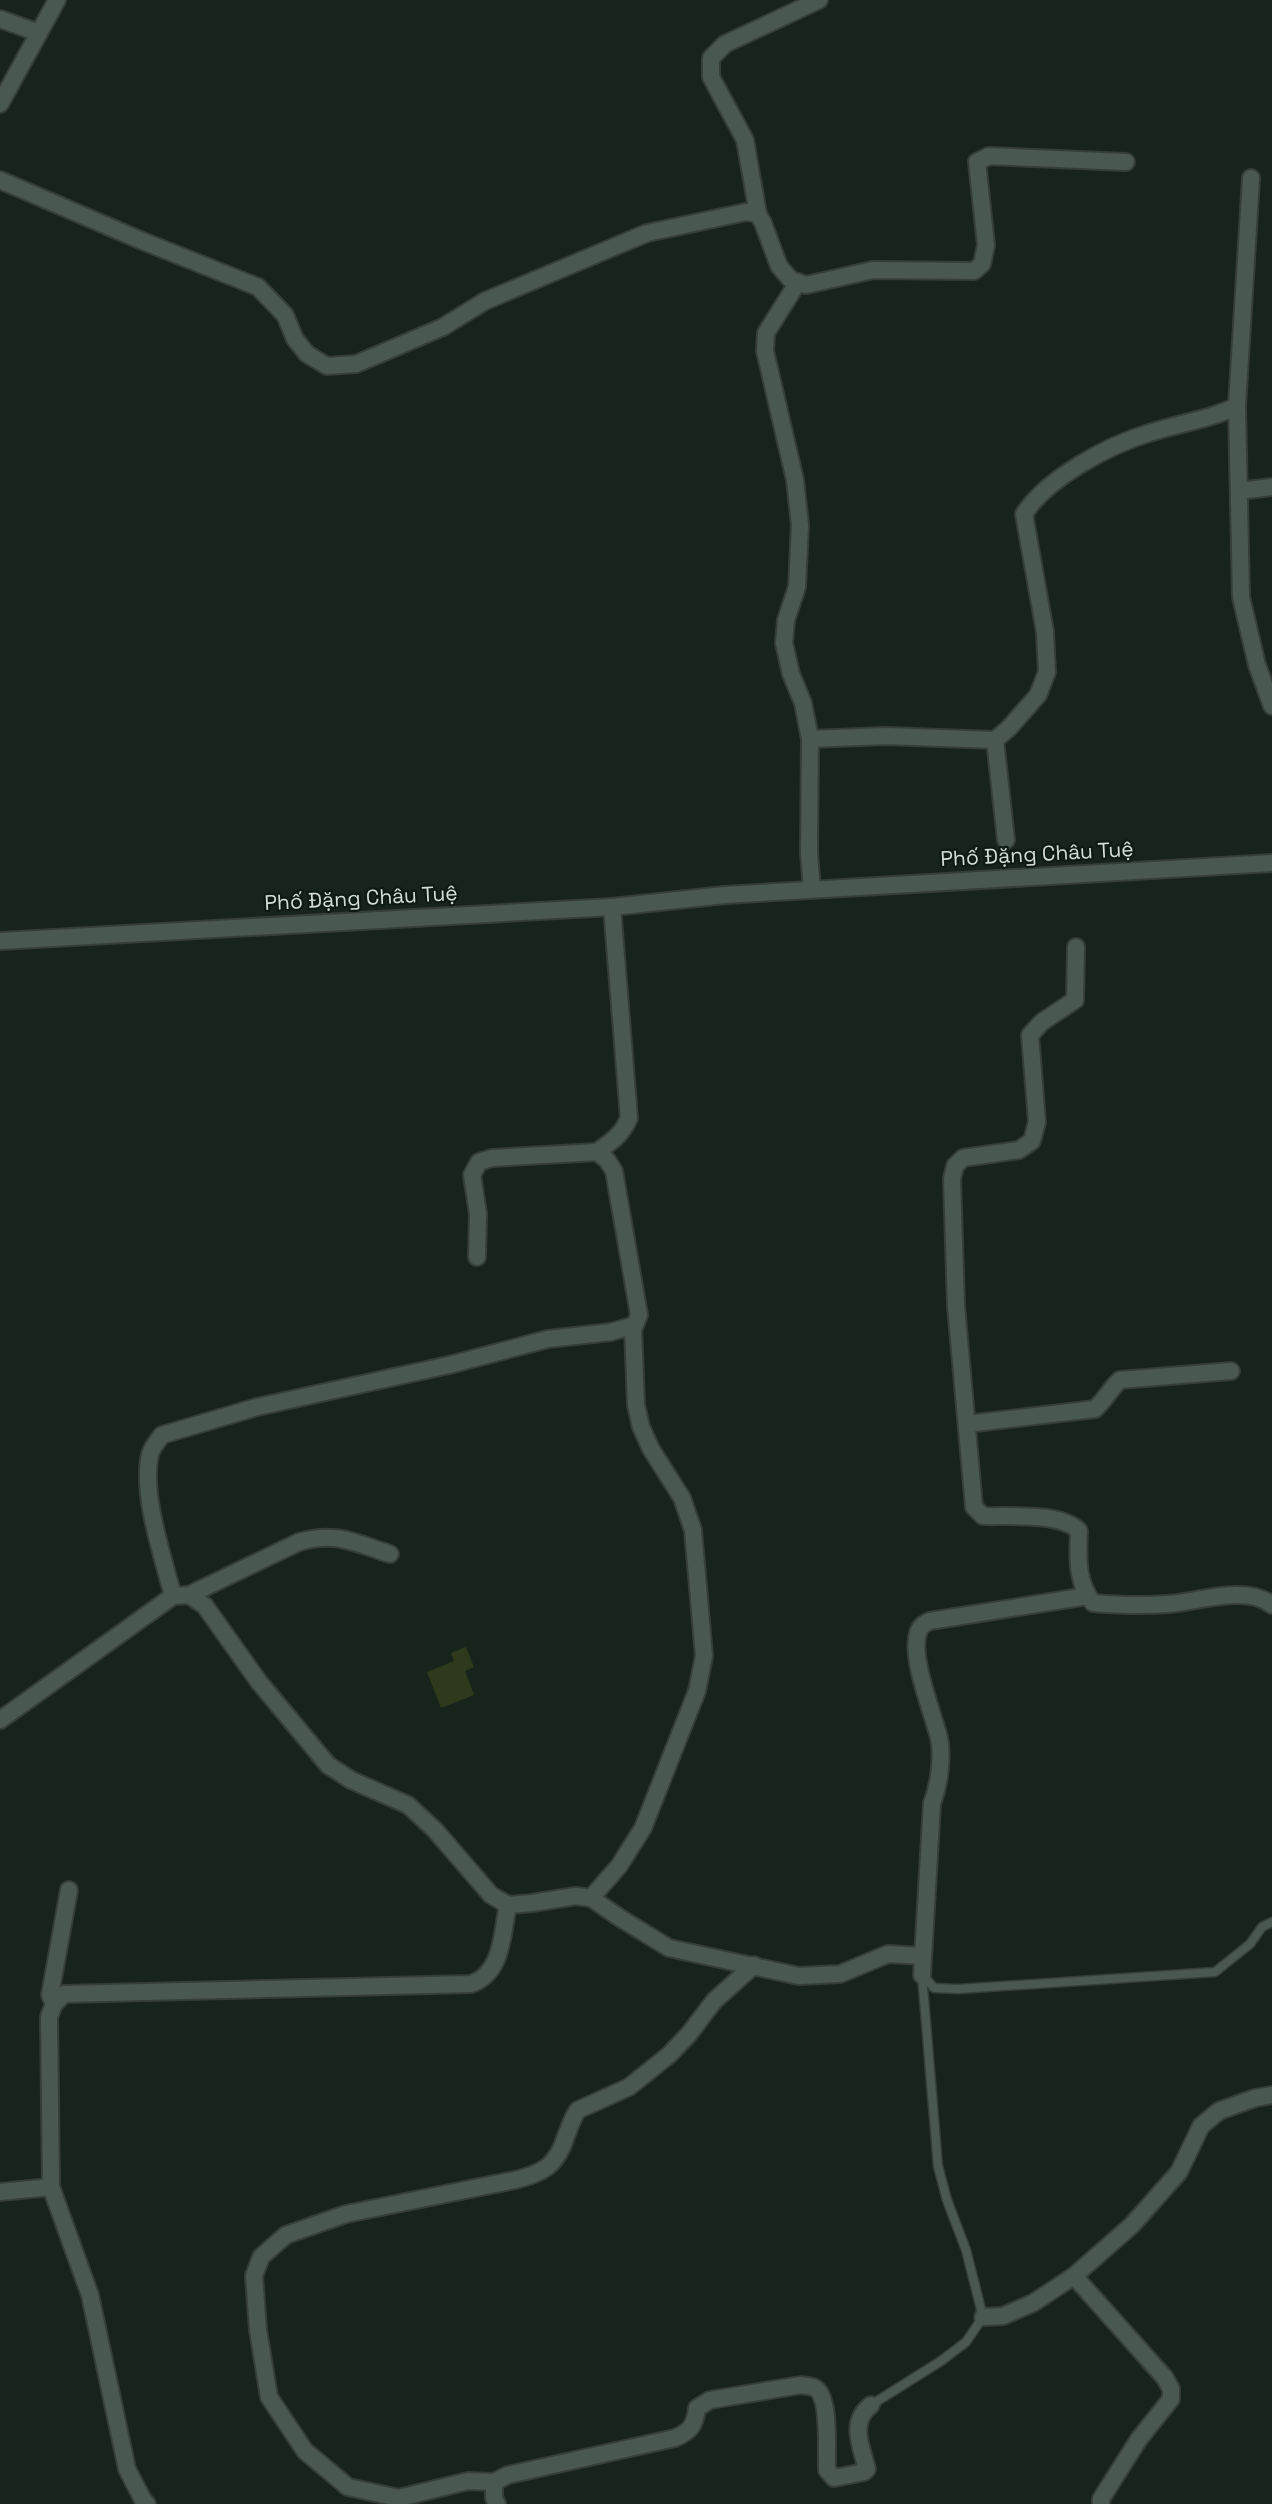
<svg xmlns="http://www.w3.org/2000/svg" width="1272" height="2504" font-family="'Space Grotesk',sans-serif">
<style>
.building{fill:#2e3a1b}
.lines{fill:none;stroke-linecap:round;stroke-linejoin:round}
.service-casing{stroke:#353f38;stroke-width:11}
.minor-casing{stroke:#353f38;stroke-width:20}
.service{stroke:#4a594f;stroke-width:8}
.minor{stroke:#4a594f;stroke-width:16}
.labels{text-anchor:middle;stroke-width:4.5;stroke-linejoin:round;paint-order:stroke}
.street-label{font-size:21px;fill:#d4ddd6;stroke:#0d1b12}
</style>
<rect width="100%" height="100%" fill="#16241b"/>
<path class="building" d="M466 1647 474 1667 465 1671 474 1695 441 1708 427 1672 454 1661 451 1653Z"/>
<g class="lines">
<g class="service-casing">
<g id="service">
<path d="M923 1975 934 1988 958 1989 1215 1972 1250 1944 1262 1927 1272 1922"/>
<path d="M871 2405 941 2361 966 2342 983 2317 966 2250 947 2200 938 2166 922 1975"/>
</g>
</g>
<g class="minor-casing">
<g id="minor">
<path d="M0 19 39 33"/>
<path d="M0 104 57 0"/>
<path d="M0 180 140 240 258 287 285 315 295 339 307 354 327 366 356 364 443 327 485 301 647 233 746 212 758 214 763 223 779 266 791 280 806 285 873 270 974 271 982 264 986 245 977 162 989 156 1126 162"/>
<path d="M758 214 745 140 711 77V58L725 44 819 0"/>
<path d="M798 282 766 333 765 351 795 480 800 525 797 587 786 620 784 643 791 674 803 703 810 739 886 736 995 740 1009 728 1038 695 1047 672 1045 632 1024 514C1047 478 1109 445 1149 433 1179 423 1209 420 1237 406L1251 178"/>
<path d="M1237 406 1241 597 1257 665 1272 706"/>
<path d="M1239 491 1272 487"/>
<path d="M810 739 809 853 812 889"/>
<path d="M995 740 1006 840"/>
<path d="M0 941 612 907 725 895 1272 863"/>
<path d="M1076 947 1075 1000 1042 1022 1030 1035 1037 1122 1032 1141 1019 1150 963 1158 955 1166 952 1179 956 1306 974 1507 983 1516C1009 1517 1061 1512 1079 1531 1078 1558 1076 1581 1093 1603 1118 1605 1143 1606 1168 1604 1198 1602 1247 1584 1272 1605"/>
<path d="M597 1152C611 1142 622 1135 629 1118L612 907"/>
<path d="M967 1424 1095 1409C1105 1400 1110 1389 1120 1380L1231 1371"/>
<path d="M189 1595 299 1542C335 1531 356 1543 390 1554"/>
<path d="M173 1596C163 1557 141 1494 150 1455 151 1448 158 1441 162 1435L257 1407 449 1365 548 1339 611 1332 635 1325 639 1315 614 1171 607 1160 597 1152 492 1158 479 1162 472 1175 478 1214 477 1257"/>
<path d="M0 1720 173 1596 189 1595 205 1606 259 1682 328 1765 351 1780 408 1805 435 1830 491 1895 508 1905 532 1903 576 1896 591 1898 620 1918 669 1948 799 1976 840 1974 888 1954 923 1956"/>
<path d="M591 1898 619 1866 643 1828 697 1691 704 1656 693 1530 682 1498 651 1449 641 1427 636 1405 633 1328 635 1325"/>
<path d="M922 1975 932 1803C939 1786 943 1756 939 1738 933 1713 910 1658 918 1633 920 1626 924 1624 930 1621L1081 1597 1086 1594"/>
<path d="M54 2004 50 1995 69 1890"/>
<path d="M51 2187 90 2295 127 2469 143 2500 147 2504"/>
<path d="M0 2192 51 2187 49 2017 54 2004 64 1994 471 1984C503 1973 502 1933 508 1905"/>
<path d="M1074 2276 1165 2378 1171 2389V2399L1139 2439 1101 2499V2504"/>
<path d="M983 2317 1003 2316 1033 2303 1074 2276 1132 2225 1179 2172 1201 2126 1219 2111 1255 2098 1272 2095"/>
<path d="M494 2482 468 2481 399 2498 348 2487 305 2451 269 2397 258 2330 254 2276 261 2257 286 2235 346 2214 515 2180C544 2173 557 2165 566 2136 570 2127 572 2118 578 2110L629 2087 669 2055 689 2034 714 2001 754 1965"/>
<path d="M497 2504 494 2498V2482L508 2475 675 2438C691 2431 695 2425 697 2408L710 2400 801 2385C806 2386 812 2386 815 2388 831 2397 826 2452 827 2470L834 2478 864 2472 867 2469C861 2446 849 2422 871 2405"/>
</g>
</g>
<use href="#service" class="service"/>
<use href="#minor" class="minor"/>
</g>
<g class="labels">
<g class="street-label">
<text transform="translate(1037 854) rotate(-3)" y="7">Phố Đặng Châu Tuệ</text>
<text transform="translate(361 898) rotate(-3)" y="7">Phố Đặng Châu Tuệ</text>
</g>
</g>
</svg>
